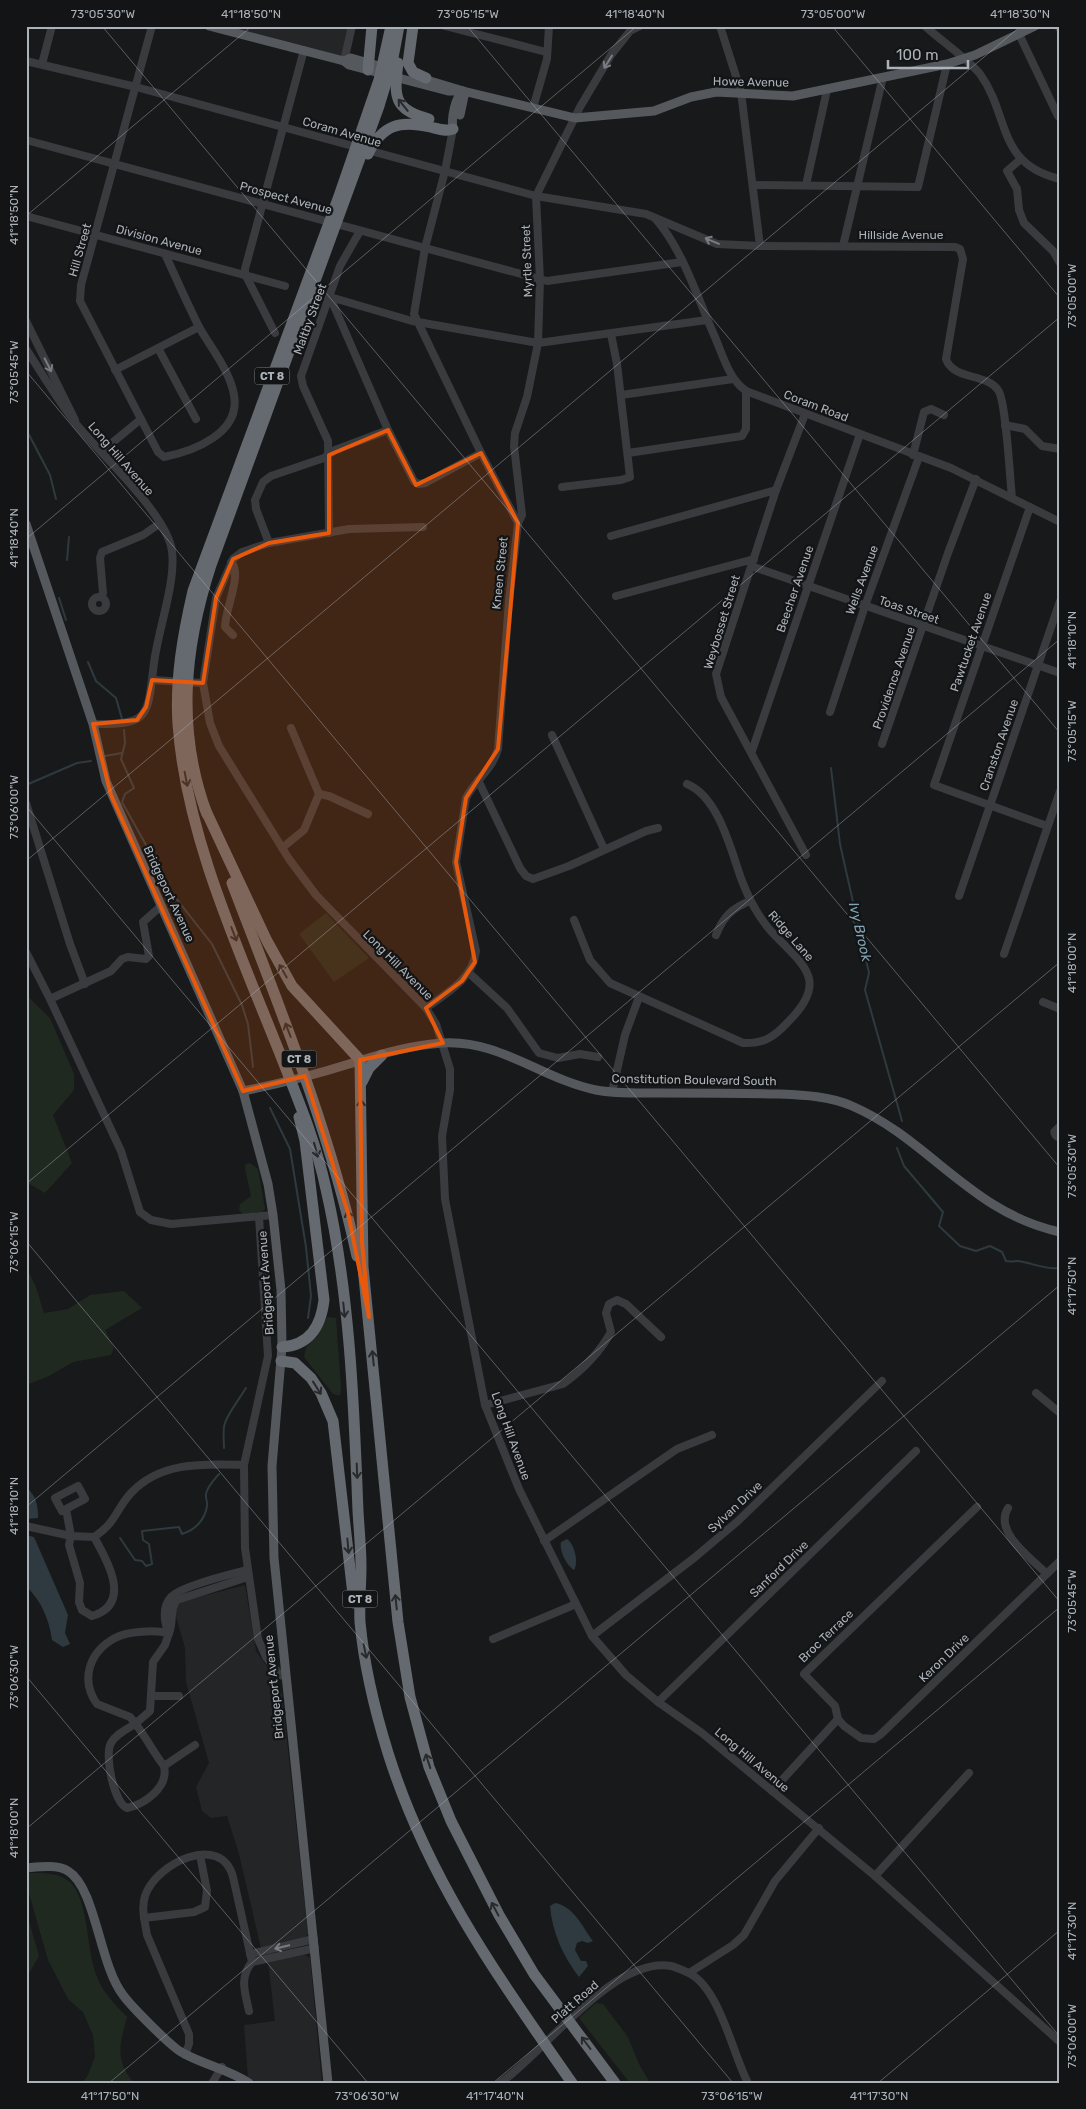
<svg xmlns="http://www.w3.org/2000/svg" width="1086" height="2109" viewBox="0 0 1086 2109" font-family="Rubik,sans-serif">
<rect width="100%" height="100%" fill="#18191a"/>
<g fill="#242527">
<polygon points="209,26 352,26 344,61"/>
<polygon points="245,1585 256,1651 278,1682 282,1695 308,1934 306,1937 261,1948 239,1854 227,1816 211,1818 202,1811 196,1787 209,1763 186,1682 185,1648 175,1613 179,1604 184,1601"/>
<polygon points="304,1954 310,1958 322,2083 255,2083 248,2078 244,2025 275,2021 268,1961"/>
</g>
<g fill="#202920">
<polygon points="326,913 369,958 334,982 299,934"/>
<polygon points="26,995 50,1018 74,1074 74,1090 53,1115 72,1163 45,1193 26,1182"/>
<polygon points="250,1163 258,1169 265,1209 262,1212 243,1214 239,1210 240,1204 251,1196 245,1168 246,1164"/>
<polygon points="26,1267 36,1287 44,1313 68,1309 90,1295 124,1291 142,1308 105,1330 114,1348 111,1355 73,1362 49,1376 26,1385"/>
<polygon points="327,1317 336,1318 341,1388 340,1396 333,1394 304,1357 306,1347 317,1337"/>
<path d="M28 1873C42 1873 60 1872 71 1883 87 1900 87 1941 93 1964 98 1987 111 2001 127 2017 120 2043 114 2060 134 2083H81L87 2077 95 2057 93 2035 83 2012 68 1999 48 1960 26 1883Z"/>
<polygon points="26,1911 39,1956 26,1978"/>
<polygon points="596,2003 603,2004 628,2037 639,2064 650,2083 630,2083 579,2018"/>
</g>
<g fill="#2e3a3f">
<path d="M26 1487C36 1496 38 1504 38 1518L26 1519Z"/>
<path d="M26 1535 34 1537 68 1615 65 1633 70 1644 63 1647 52 1640C49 1619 42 1602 26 1586Z"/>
<path d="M567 1539C574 1543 579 1562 574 1570 566 1565 559 1550 561 1542Z"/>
<path d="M555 1903C574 1906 583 1928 593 1941L588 1943 582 1941 577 1943 575 1950 581 1961H586L588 1966 579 1977C563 1956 552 1932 550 1906Z"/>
</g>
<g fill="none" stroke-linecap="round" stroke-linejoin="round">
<g stroke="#2e3a3f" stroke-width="2">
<polyline points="26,429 50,475 56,499"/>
<polyline points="67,560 69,537"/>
<polyline points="59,598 66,620"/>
<polyline points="88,662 96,681 116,698 122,719"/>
<polyline points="124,730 125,743 121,759 134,788 125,794 122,802 146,845"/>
<polyline points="105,756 122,753"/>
<polyline points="831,768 840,844 869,973 865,990 902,1121"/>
<polyline points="26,785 77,763 91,761"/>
<polyline points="152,863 161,879"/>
<polyline points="168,888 212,944 242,1005 248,1024 253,1067"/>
<polyline points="270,1108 290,1149 306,1247 311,1296 308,1318"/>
<path d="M897 1148 904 1166 943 1212 939 1226 960 1246 976 1251 990 1246 1002 1252 1006 1261C1011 1262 1014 1261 1018 1261 1033 1263 1045 1270 1060 1268"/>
<path d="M224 1448C224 1441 223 1434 224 1427 225 1417 240 1398 246 1388"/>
<path d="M120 1538 135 1560 142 1561 146 1566 152 1564 149 1544 143 1540 142 1531 179 1527 182 1534C195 1530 205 1520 207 1506 208 1502 205 1498 206 1494 207 1487 214 1480 219 1474"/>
</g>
<g stroke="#393b3f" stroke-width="8">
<path d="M152 26 81 285 80 301 158 452 164 457C194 451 241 433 234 395 230 371 211 348 199 327 187 303 176 278 165 254"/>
<polyline points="445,26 546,52"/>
<polyline points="720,26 741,92 760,246"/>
<path d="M925 26C940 40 968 59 980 74 1010 115 996 164 1060 179"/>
<polyline points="1058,26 1060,29"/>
<polyline points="1019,34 1058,116"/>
<path d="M26 61 136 87 536 196 646 214 717 244 760 246 955 247 960 249 963 259 946 359C953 380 986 373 998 390 1006 400 1010 480 1012 498"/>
<polyline points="344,61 352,26"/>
<polyline points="42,64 52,26"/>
<polyline points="533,108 547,59 549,26"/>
<polyline points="26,140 547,281 682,262"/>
<polyline points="1021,159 1007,171 1017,189 1019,210 1024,223 1053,251 1060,263"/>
<polyline points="753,185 918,187 947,64"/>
<polyline points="806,185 827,90"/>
<polyline points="26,216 285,286"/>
<path d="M655 218C683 250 697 297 714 335 723 355 728 378 746 391L951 468 1060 522"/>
<polyline points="843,246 883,77"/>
<polyline points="330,297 412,321 538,343 707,320"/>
<polyline points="330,297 388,430 414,481 418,484 425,483 481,453"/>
<polyline points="26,321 75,420"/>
<polyline points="275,333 245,274 245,269 304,50"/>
<polyline points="158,348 196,419"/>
<path d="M26 349C43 375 58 401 77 425 101 455 167 514 172 551 176 583 158 630 154 663 147 717 151 725 93 724"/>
<polyline points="115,370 199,327"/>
<polyline points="621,395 733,379"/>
<polyline points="805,414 776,490 716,674 721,697 806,855"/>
<polyline points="1005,425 1025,429 1042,446 1060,449"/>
<polyline points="101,452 141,419"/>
<polyline points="628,453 742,436 746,429 746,391"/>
<polyline points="913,455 924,412 931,409 944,415"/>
<polyline points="562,487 621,480 630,477 617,364 611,334"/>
<polyline points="1030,507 934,785 1047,826"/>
<polyline points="518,523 522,515 514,446 515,433 527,397 538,343 540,280 536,196 580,107 611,55 630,31 640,26"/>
<polyline points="423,527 349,529 269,543 242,552 233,559 216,598 203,683 210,723 219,746 289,859 316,895 426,1008 436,1024 450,1069 450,1090 442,1136 445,1199 485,1405 519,1489 592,1636 626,1675 658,1702 702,1733 875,1876 1060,2042"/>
<polyline points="329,533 328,441 303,386 301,376 340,266 360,231"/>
<polyline points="611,536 776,490"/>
<polyline points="269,543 256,509 255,500 263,482 271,476 324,458 335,450 388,430"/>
<path d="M231 562C243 573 225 609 225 627L233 635"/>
<polyline points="751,566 1060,673"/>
<polyline points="616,596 754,559"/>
<circle cx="99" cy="604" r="7"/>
<polyline points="101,597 103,593 100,558 102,552 143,535 159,524"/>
<polyline points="152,680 203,683"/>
<polyline points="830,712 865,606 919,457"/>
<polyline points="552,735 604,849"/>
<polyline points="882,744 948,553 976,479"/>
<polyline points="752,751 860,434"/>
<polyline points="478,780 520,868 526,876 533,879 569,866 646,831 658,828"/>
<polyline points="319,794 329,796 368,814"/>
<polyline points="26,803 70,944 85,984"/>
<polyline points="282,848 304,830 319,794 291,728"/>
<polyline points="959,896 1060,601"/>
<polyline points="161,906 143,922 149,956 146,959 128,957 122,959 111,971 50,999 121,1151 140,1212 151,1220 171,1224 273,1215"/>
<path d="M574 920 590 960 610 983 743 1043C764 1044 774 1037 788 1022 831 979 802 965 770 930 757 915 749 899 742 881 731 851 719 797 687 784"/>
<path d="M716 935C723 917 732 908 750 901"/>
<polyline points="26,952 50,999"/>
<polyline points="1004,954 1060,791"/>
<polyline points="469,973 507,1008 539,1053 558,1058 580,1054 598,1057"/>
<polyline points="1043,1002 1060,1009"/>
<path d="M426 1008C447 993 473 979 476 951L456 862 466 798C475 780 493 769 498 749L509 601 518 523 481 453 414 314 425 248 445 171 453 129"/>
<polyline points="612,1092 625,1035 639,997"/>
<polyline points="1060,1126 1054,1132 1056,1136 1060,1138"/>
<polyline points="259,1217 268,1356 244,1465 245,1548 258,1639 266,1657 280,1675 286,1677"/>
<polyline points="1036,1393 1060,1413"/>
<path d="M485 1405 563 1384C581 1371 600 1352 611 1332L606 1313 609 1304 617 1300 626 1304 661 1337"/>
<polyline points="977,1507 804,1674 835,1706 838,1719 844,1726 861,1738 874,1739 880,1735 1060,1561"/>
<path d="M1008 1508C993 1532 1032 1559 1047 1574"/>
<path d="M66 1509 62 1511 55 1498 78 1486 85 1499 66 1509 71 1536 69 1545 80 1583 79 1602 82 1610 92 1616C133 1604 107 1560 94 1537"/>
<path d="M26 1526 71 1536 94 1537C116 1523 116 1509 131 1493 161 1461 204 1464 244 1465"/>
<polyline points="544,1541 677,1449 712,1435"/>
<path d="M169 1633C164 1623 162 1606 171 1597 181 1586 231 1574 247 1570"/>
<path d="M169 1633C174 1622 169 1609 177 1600L248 1577"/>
<polyline points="592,1636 694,1558 738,1521 882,1381"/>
<polyline points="493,1639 576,1604"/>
<polyline points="151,1696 179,1696"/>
<polyline points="658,1702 916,1451"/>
<path d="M135 1724C127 1729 116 1734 111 1743 104 1755 114 1803 127 1808 145 1804 169 1787 164 1766 152 1751 143 1731 130 1717L97 1704C80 1680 89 1652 115 1638 128 1631 154 1630 169 1633L165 1645 153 1662 150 1711 135 1724"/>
<polyline points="164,1766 195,1745"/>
<polyline points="772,1791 838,1719"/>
<polyline points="875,1876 969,1773"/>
<polyline points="144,1918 194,1912 205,1907 207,1891 200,1855"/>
<polyline points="250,1954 314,1939"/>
<path d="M689 1973C720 1989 732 2052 748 2083"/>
<path d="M249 2011C245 1992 239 1978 252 1962L315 1948"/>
<path d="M185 2055 189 2044V2034L147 1935C145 1922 141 1909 145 1896 156 1863 221 1832 233 1877L252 1962"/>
<polyline points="212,2083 222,2067"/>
<path d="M500 2083C544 2053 613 1956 671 1966 677 1967 683 1971 689 1973L733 1945 744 1935 775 1881 819 1828"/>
</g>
<g stroke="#55595e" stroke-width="9">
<polyline points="209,26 344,61 349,65 448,91 463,91 575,118 654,111 691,97 716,92 793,96 947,64 975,55 1035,26"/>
<polyline points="344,61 351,58 386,68"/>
<polyline points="420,78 460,90"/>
<polyline points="460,115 464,96 463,91"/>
<path d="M453 129C451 119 455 97 463 91"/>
<polyline points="26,524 93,724 106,781 243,1091 268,1184 273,1215 281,1290 282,1347 272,1466 274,1558 328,2083"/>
<path d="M243 1091C278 1084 314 1075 349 1064 379 1055 410 1045 442 1043 499 1039 542 1079 596 1090 617 1094 640 1093 661 1093 701 1093 740 1093 779 1094 803 1095 830 1096 852 1106 929 1139 971 1213 1060 1232"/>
<path d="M26 1868C38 1867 57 1864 68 1871 96 1888 99 1964 123 1995 131 2006 172 2048 183 2053 204 2065 228 2069 249 2083"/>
</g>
<g stroke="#656a70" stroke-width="11">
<path d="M391 26 379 80 339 196 193 591C183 634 175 679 178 724 186 840 244 961 286 1069 302 1109 317 1147 326 1189 350 1293 354 1405 358 1511 359 1529 361 1548 361 1566 361 1585 359 1603 360 1622 364 1665 375 1711 388 1753 428 1880 497 1975 572 2083"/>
<polyline points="413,26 408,63 413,72 426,78"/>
<path d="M398 63C394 96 393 110 429 119"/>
<polyline points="368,70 372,26"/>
<path d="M368 154C382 125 399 120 430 127 438 129 446 132 453 129"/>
<polyline points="205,809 267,941 292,986 360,1060 363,1267 398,1622 410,1697 429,1767 451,1821 499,1915 534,1974 615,2083"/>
<path d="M207 814C176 731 184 648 211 565L379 106 392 63 399 26"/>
<path d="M232 883C279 1006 329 1128 357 1256"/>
<polyline points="362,1082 369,1068 382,1055"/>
<path d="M282 1347C310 1345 321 1326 324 1300L305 1141 299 1117"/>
<polyline points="281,1361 295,1363 311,1378 321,1393 333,1421 354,1603"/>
</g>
</g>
<defs><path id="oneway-shaft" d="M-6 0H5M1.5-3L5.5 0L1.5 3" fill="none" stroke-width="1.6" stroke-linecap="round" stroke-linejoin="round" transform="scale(1.25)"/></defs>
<g stroke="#787c83">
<use href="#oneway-shaft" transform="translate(608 62) rotate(122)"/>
<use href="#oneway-shaft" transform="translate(712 241) rotate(-157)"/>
<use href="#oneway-shaft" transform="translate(48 365) rotate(63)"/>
<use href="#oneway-shaft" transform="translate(282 1947) rotate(167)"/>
</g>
<g stroke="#282a2c">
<use href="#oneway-shaft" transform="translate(403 105) rotate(-129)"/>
<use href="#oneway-shaft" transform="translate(186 779) rotate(79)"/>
<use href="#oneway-shaft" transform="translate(234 934) rotate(69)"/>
<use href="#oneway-shaft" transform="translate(283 971) rotate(-120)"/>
<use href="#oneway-shaft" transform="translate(288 1030) rotate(-111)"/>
<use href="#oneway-shaft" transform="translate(361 1107) rotate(-90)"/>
<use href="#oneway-shaft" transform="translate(316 1150) rotate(75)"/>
<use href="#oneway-shaft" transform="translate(349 1218) rotate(-103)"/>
<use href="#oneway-shaft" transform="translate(344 1310) rotate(84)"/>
<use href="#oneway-shaft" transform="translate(373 1358) rotate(-96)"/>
<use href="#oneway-shaft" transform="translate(317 1388) rotate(58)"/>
<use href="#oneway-shaft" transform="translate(357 1471) rotate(88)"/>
<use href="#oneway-shaft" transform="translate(348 1546) rotate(85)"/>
<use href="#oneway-shaft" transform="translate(396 1602) rotate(-96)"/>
<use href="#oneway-shaft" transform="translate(365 1651) rotate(79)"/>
<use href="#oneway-shaft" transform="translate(428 1761) rotate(-108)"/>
<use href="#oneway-shaft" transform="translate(495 1909) rotate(-118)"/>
<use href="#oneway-shaft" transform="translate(586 2043) rotate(-127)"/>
</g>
<path fill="#e8590c" fill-opacity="0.2" stroke="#e8590c" stroke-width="4" stroke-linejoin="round" d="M388 430 416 485 481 453 518 523 498 749 466 798 456 862 475 962 462 981 426 1008 443 1043 360 1060 362 1242 369 1317 348 1213 305 1076 243 1091 111 795 93 724 137 720 146 707 152 680 203 683 216 598 233 559 269 543 329 533V455Z"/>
<path fill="none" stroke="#abb2ba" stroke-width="1" stroke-opacity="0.45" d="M102 26 1060 1168M467 26 1060 733M832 26 1060 298M26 216 252 26M26 371 1060 1602M26 539 637 26M26 806 1060 2037M26 861 1021 26M26 1184 1060 317M26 1241 733 2083M26 1507 1060 639M26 1676 368 2083M26 1829 1060 962M109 2083 1060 1285M493 2083 1060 1607M878 2083 1060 1930"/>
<g text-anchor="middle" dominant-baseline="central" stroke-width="4.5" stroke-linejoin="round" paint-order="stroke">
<g fill="#131415" stroke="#7d8388" stroke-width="1">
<rect x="254.5" y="367.5" width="35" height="17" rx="4"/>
<rect x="281.5" y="1050.5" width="35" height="17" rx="4"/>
<rect x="342.5" y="1590.5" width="35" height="17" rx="4"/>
</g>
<g font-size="11" font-weight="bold" fill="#abb2ba">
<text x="272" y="376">CT 8</text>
<text x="299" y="1059">CT 8</text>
<text x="360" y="1599">CT 8</text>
</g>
<g font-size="12" fill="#abb2ba" stroke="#131415">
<text transform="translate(751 82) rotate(1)">Howe Avenue</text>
<text transform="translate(342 132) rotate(16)">Coram Avenue</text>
<text transform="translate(286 198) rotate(15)">Prospect Avenue</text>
<text x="901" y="235">Hillside Avenue</text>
<text transform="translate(159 240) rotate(15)">Division Avenue</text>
<text transform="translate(80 250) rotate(-74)">Hill Street</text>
<text transform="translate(527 261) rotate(-92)">Myrtle Street</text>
<text transform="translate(310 319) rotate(-70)">Maltby Street</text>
<text transform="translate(816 406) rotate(21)">Coram Road</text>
<text transform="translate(121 459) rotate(49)">Long Hill Avenue</text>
<text transform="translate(500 573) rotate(-84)">Kneen Street</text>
<text transform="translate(862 580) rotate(-70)">Wells Avenue</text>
<text transform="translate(795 589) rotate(-71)">Beecher Avenue</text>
<text transform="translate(909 610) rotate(19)">Toas Street</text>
<text transform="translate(722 622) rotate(-73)">Weybosset Street</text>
<text transform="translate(971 642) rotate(-71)">Pawtucket Avenue</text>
<text transform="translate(894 678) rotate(-71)">Providence Avenue</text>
<text transform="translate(999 745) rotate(-71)">Cranston Avenue</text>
<text transform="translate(169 894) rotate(65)">Bridgeport Avenue</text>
<text transform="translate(791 936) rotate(49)">Ridge Lane</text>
<text transform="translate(398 965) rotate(45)">Long Hill Avenue</text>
<text transform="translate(694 1080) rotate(1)">Constitution Boulevard South</text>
<text transform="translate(266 1283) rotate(-94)">Bridgeport Avenue</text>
<text transform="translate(511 1436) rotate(70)">Long Hill Avenue</text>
<text transform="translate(735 1507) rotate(-43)">Sylvan Drive</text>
<text transform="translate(779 1569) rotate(-44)">Sanford Drive</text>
<text transform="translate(826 1636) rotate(-44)">Broc Terrace</text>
<text transform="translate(944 1658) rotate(-44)">Keron Drive</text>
<text transform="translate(274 1687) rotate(-96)">Bridgeport Avenue</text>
<text transform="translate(752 1760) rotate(40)">Long Hill Avenue</text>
<text transform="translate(575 2002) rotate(-41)">Platt Road</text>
</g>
<g font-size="14" font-style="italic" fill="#82a4b4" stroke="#131415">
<text transform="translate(860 932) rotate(77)">Ivy Brook</text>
</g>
</g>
<rect width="1086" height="2109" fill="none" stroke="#131415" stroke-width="55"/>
<path d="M888 60v8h80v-8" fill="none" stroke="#abb2ba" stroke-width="2.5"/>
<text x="896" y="60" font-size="15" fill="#abb2ba" stroke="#131415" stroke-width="4" paint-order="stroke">100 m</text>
<rect x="28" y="28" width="1030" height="2054" fill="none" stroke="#abb2ba" stroke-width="2"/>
<g font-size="12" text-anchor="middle" fill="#abb2ba">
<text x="103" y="18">73°05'30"W</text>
<text x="251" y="18">41°18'50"N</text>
<text x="468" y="18">73°05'15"W</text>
<text x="635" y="18">41°18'40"N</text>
<text x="833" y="18">73°05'00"W</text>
<text x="1020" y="18">41°18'30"N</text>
<text transform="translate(14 215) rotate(-90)" y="4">41°18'50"N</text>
<text transform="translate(1072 296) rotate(-90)" y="4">73°05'00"W</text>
<text transform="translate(14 372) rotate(-90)" y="4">73°05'45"W</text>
<text transform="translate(14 538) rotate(-90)" y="4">41°18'40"N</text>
<text transform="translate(1072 640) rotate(-90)" y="4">41°18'10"N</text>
<text transform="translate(1072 731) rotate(-90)" y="4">73°05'15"W</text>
<text transform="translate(14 807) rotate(-90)" y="4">73°06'00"W</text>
<text transform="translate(1072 963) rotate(-90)" y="4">41°18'00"N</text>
<text transform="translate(1072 1166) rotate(-90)" y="4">73°05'30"W</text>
<text transform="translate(14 1242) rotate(-90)" y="4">73°06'15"W</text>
<text transform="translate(1072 1286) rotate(-90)" y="4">41°17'50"N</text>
<text transform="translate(14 1506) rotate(-90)" y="4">41°18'10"N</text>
<text transform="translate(1072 1601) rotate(-90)" y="4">73°05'45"W</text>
<text transform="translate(14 1677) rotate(-90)" y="4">73°06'30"W</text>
<text transform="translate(14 1828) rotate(-90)" y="4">41°18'00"N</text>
<text transform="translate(1072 1931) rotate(-90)" y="4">41°17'30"N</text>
<text transform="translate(1072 2036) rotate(-90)" y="4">73°06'00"W</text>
<text x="110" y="2100">41°17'50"N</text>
<text x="367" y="2100">73°06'30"W</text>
<text x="495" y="2100">41°17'40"N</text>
<text x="732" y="2100">73°06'15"W</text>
<text x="879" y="2100">41°17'30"N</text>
</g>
</svg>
